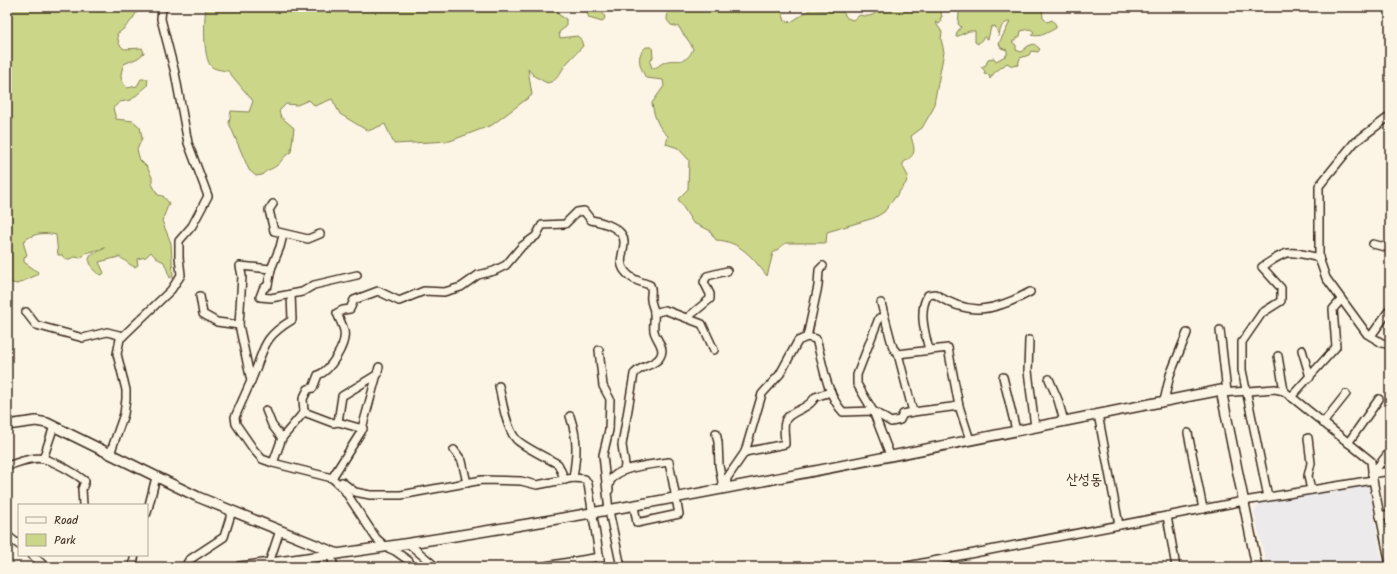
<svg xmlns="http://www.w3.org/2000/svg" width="1397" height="574" viewBox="0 0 1397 574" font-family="Kalam,'Poor Story',sans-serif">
<rect width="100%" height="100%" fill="#fcf5e5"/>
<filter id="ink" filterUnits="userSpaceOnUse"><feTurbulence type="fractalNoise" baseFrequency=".025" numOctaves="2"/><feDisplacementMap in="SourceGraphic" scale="8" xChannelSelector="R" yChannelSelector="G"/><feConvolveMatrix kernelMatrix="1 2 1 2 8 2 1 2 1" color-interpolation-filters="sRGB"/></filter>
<g filter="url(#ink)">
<polygon fill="#eceaeb" points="1369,485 1383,567 1267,567 1254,512 1260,503"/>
<g fill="#cbd689" stroke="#838054">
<path d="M7 7H139C134 19 127 27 117 34L119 44 124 49 142 48 144 53 138 58 124 64C120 75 119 79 127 88L137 86 141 79H148L147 86 131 100 120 102 113 108 116 119 133 121 140 127 142 138 137 150 140 160 147 167 152 177V184L158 195 163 196 169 203 162 221 171 243 173 276 170 278 164 262 156 258 151 252 146 257 137 259 138 265 135 267C127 264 126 260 119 257L99 262 104 273 102 275C93 273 91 266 89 259L91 255 105 248 86 253 81 258 75 257 66 260 62 255H58L56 235C45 232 32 233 23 242L27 255 24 258V262L38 272 37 275 17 284 12 283 7 278Z"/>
<path d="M206 7H556L559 15 566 19V27L559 32 560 38 577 36 581 39 583 46C578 52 572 57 567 63 560 71 559 81 547 83L534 76 528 69 532 95 492 125 450 141 394 144 385 124 368 131 340 114 332 99 315 106 309 100 297 105 286 104 279 111 281 117 294 128 291 152C282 157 282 162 276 166 271 170 267 169 262 175L256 176 249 170 229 123 231 111 249 112 253 101 228 71C222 70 214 70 210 65 203 54 204 20 206 7Z"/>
<polygon points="585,7 601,7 605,18 602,22 589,18"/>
<path d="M668 7H783L781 9 785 21 791 22 811 9 843 12 847 18 853 20 860 15C870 18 875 15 880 7H940L942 17 940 18 941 22 939 24 935 22 942 32 941 39 944 52 933 109 922 128 911 136C915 152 917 153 903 163V167L908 176 906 183 884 212 874 218 827 232 826 243H786L773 253 767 276C753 258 740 241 716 240L709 230 693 223 678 199 688 189 689 160 678 148 666 144 668 136C658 128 654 116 652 103L664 86 663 80 646 78C640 67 635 56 646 47H652L653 57 650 62 652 68C658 68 658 65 663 63 675 56 685 68 693 49 690 40 683 36 679 27L671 25 667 20Z"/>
<path d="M957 7H1042L1043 18 1047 22 1052 20 1056 25V28C1048 32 1041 38 1031 35L1034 32 1030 29 1021 31 1020 36 1012 42 1016 45V50L1021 52 1028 46 1034 44 1040 49 1038 52 1031 51 1029 55 1020 58 1018 65 1012 66 1007 63 994 73 990 79 989 75 984 74 985 71 981 67 986 65 988 59 994 58 996 61 1007 55V50L1001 48 999 43 1010 22C1002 22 1000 29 999 36L995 26 991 27 988 39 984 37 978 44 975 42V31H969L956 37 957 32 961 27 958 24 959 14Z"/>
</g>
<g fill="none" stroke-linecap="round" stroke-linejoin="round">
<defs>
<g id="minor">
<polyline points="1390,116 1354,143 1319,186 1319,258 1326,278 1367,334 1382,343 1390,345"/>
<polyline points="273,204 269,210 274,231 308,239 320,234"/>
<polyline points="283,235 280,247 271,269 240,266 242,276 239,325 251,381 235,417 236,424 254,450 262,459 273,463 332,478 343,488 376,538 386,547 395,551 409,561 411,567"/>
<polyline points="1373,244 1389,248 1390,252"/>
<polyline points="271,269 268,285 263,289 260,297 271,298 302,292 314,285 357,275"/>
<polyline points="200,296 203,314 217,322 239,325"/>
<polyline points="881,303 893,348 898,354 913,412 959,406"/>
<polyline points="26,312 36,325 83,338 107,332 123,336"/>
<polyline points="654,313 665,310 702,324 714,350"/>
<polyline points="687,318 710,299 710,294 704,282 707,276 727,271"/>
<polyline points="879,318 857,375 857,384 873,411 890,455"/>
<polyline points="1220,330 1227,392"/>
<polyline points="1371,336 1390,309"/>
<path d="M807 337 816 339C823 363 826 394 843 412L873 411 891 422 900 420 903 414 913 412"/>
<polyline points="1029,340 1028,371 1035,427"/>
<polyline points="599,350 603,386 610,399 609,430 603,455 609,511 621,567"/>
<path d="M929 350C925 333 918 311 928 295L935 294C969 317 995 311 1030 292"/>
<polyline points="1302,350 1310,377"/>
<polyline points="898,354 948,348 959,406 970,440"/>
<polyline points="1278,356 1284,391"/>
<polyline points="1003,377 1016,430"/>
<polyline points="1049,379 1058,400 1064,421"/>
<path d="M251 381C265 350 260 339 292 320L291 294"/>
<path d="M499 386C502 400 506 428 516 439 522 446 549 459 558 464L565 480"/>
<polyline points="1221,393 1275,389 1284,391 1371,461 1373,480"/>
<polyline points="1291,397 1336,347 1333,309 1341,300"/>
<polyline points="1164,401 1170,375 1187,333"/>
<polyline points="266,410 272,425 282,438"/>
<path d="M304 412 303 399 308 389 313 388 318 375C330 371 347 344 344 331 343 325 339 319 337 313L343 310 350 309 354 300 378 291 399 301 424 291 444 292 461 287 478 275 494 271 506 265 522 246 536 236 542 225 565 224 577 212 584 211 591 220C602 222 625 228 624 243 624 252 618 261 624 270 630 279 640 282 650 285 653 291 650 294 651 300 651 304 654 308 654 312 655 319 653 325 654 331 656 340 666 348 660 357 655 366 641 365 634 374L622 445 625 465 624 470"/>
<polyline points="1098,414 1119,525"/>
<path d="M570 416C578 440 577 453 573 478"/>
<polyline points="338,422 342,396 378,374"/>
<polyline points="1323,423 1346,394"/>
<polyline points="716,433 718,442 719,465 723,488"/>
<polyline points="1188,433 1203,509"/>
<polyline points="1308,438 1311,463 1308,476 1311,490"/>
<polyline points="1348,443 1379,399"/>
<polyline points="454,450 462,461 467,483"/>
<path d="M745 452 785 444C785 437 783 428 785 422 787 411 809 410 815 397L831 392"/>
<polyline points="110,454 124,414 126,399 126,390 117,354 120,339 171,290 181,275 179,257 179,241 192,226 208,196 188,143 175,73 161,19 162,7"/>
<polyline points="43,459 54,426"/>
<polyline points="273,463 282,438 304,412 333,423 338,422 363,429"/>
<path d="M7 466C18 463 32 456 44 459 56 462 75 473 85 481L82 489 83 505"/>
<polyline points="1372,474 1390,451"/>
<polyline points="1372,474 1390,471"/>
<polyline points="332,478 361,432 379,367"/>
<polyline points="342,482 355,492 370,495 401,495 482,480 521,481 537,485 573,478 585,479 588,484 601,567"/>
<polyline points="726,487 727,478 745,452 762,394 780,374 798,341 807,337 818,286 819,270 823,266"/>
<path d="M609 490C605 466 652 465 669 462L679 514 637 523 634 506"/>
<path d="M1268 497 1242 370V342L1262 313 1281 301V288L1262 267C1290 248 1288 251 1319 258"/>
<polyline points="147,513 156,477"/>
<polyline points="1167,516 1176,567"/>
<polyline points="1380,516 1390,514"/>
<polyline points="7,535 19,545"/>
<polyline points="409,544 436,567"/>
<polyline points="32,555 46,567"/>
<polyline points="331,556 334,567"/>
<polyline points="269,563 280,530"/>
<polyline points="132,567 135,555"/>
<polyline points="185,567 189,560 224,537 232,511"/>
<polyline points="539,567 600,557"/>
<polyline points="902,567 1244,501 1373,480 1390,565"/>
</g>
<g id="major">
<polyline points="7,425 36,421 47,423 198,497 338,554"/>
<path d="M239 567C569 526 895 454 1221 390L1257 567"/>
</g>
</defs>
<use href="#minor" stroke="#3b2a1e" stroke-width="10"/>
<use href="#major" stroke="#3b2a1e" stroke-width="12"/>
<use href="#minor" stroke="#fcf5e5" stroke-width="7"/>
<use href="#major" stroke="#fcf5e5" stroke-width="9"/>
</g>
</g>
<g text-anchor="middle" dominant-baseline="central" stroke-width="3" stroke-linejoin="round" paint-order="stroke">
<g font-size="15" fill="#3b2a1e" stroke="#fcf5e5">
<text x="1084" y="480">산성동</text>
</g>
</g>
<rect width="1397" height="574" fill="none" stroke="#fcf5e5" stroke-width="24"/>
<rect x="12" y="12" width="1373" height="550" fill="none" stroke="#3b2a1e" stroke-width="1.5" filter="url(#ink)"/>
<rect x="18" y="504" width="130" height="52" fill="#fcf5e5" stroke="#afa495"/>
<rect x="26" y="517" width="20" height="6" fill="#fcf5e5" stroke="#afa495"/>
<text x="54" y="524" font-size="12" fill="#3b2a1e">Road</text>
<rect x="26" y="534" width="20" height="12" fill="#cbd689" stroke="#afa495"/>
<text x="54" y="544" font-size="12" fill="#3b2a1e">Park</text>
</svg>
